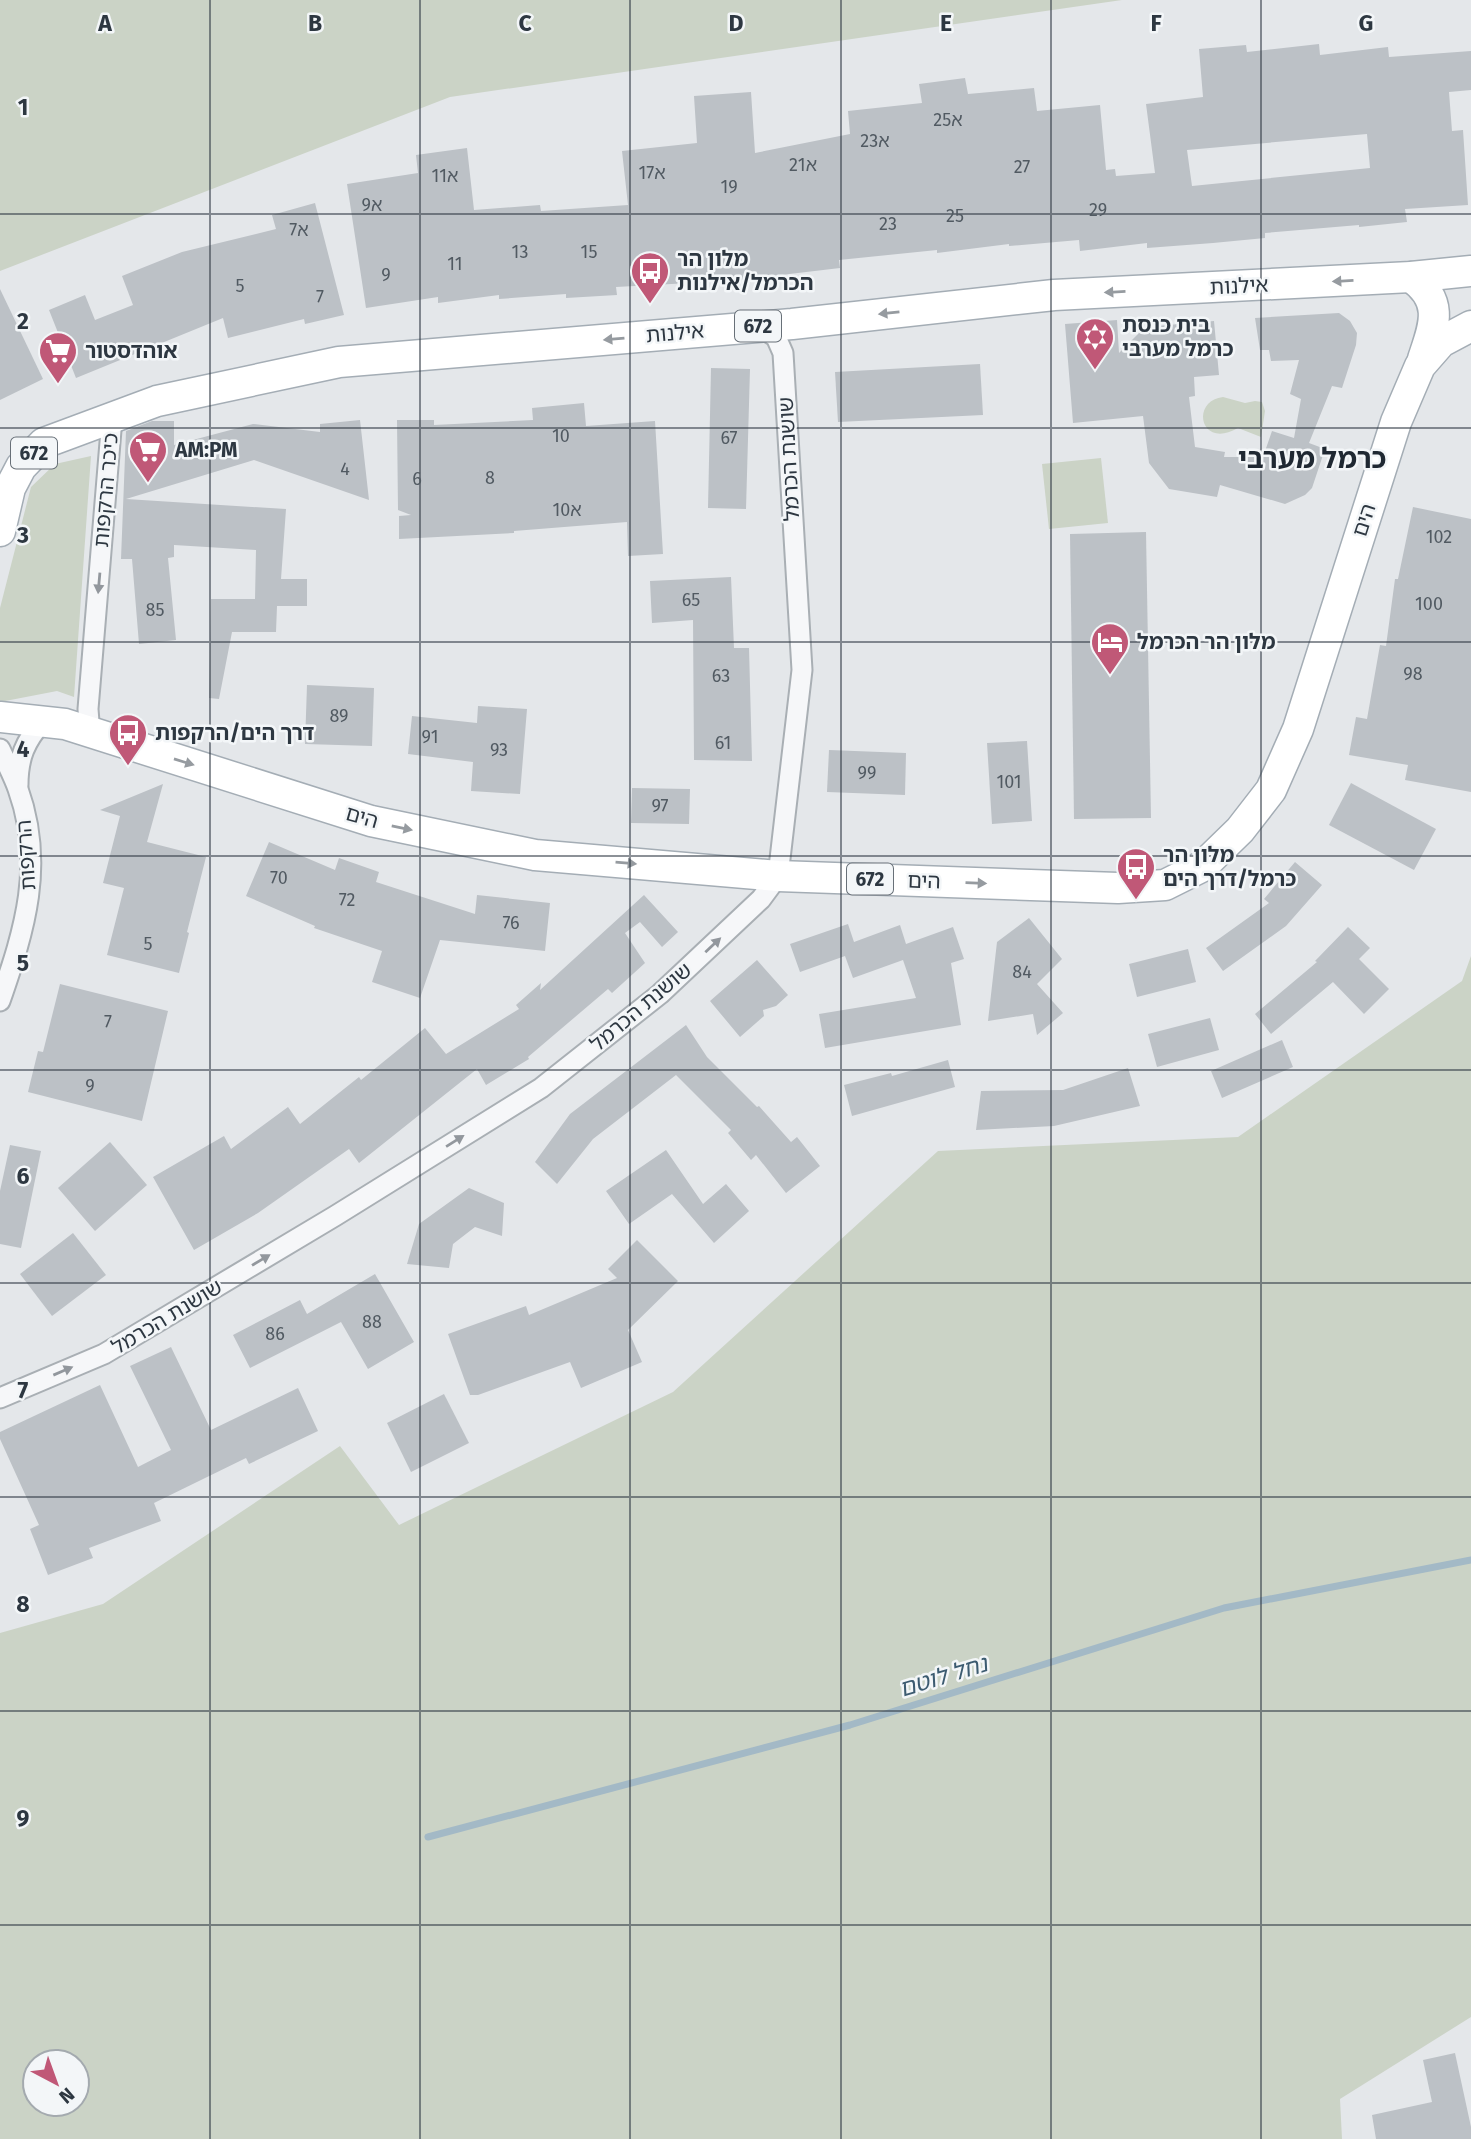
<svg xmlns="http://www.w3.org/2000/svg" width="1471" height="2139" viewBox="0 0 1471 2139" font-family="'Fira Sans','Noto Sans Hebrew',sans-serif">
<rect width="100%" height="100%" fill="#e4e7ea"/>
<g fill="#cbd3c6" fill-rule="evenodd">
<polygon points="0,0 1122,0 450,97 0,271"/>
<path d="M1223 397 1245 403 1255 401 1262 402 1265 411 1261 437 1238 428C1200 450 1190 401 1223 397Z"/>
<polygon points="91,456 74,697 57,691 0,702 0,608 31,487 55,464"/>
<polygon points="1101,458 1108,523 1049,529 1042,464"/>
<path d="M1471 956V2017L1340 2099 1342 2139H0V1633L103 1604 340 1446 399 1525 673 1392 938 1151 1238 1137 1462 981ZM35 2062H77V2104H35Z"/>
</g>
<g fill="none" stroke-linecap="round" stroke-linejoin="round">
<polyline stroke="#a3b9c6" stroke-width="7" points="428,1837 850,1725 1224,1608 1471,1560"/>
</g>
<g fill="#bcc1c6" fill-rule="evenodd">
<path d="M1319 44 1320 55 1388 47 1389 57 1471 51V90L1449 92 1452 131 1463 130 1468 205 1405 209 1407 222 1359 227V225L1265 233V238L1213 243 1147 248V243L1080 251 1079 240 1009 246V244L937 253V250L839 260 840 268 764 277V279L616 287 617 295 566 298V294L499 299V295L438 303V297L366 308 347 184 418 173 416 155 467 148 474 210 540 205 541 211 628 205 622 151 697 143 694 96 751 92 755 153 850 134 848 111 922 103 919 84 965 78 968 94 1034 88 1037 111 1100 105 1106 170 1115 169 1116 176 1155 173 1146 104 1203 97 1199 49 1246 45 1247 52ZM1367 134 1370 168 1192 186 1187 150Z"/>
<polygon points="315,203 344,315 305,324 304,319 228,338 223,318 76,378 49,310 85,295 95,320 133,305 122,276 182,252 276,229 272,215"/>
<polygon points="0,289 43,379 0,400"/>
<polygon points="1339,313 1350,321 1357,333 1356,345 1342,388 1332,386 1309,443 1325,449 1312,488 1305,495 1285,504 1220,485 1217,497 1169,489 1149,463 1143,416 1073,423 1065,324 1117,320 1119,353 1145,327 1214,321 1219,375 1194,377 1195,396 1189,397 1195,447 1225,452 1224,457 1263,457 1272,431 1294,438 1301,399 1290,394 1299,360 1271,361 1269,350 1260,350 1255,318"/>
<polygon points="980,364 983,415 838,422 835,372"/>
<polygon points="711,368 750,369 746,509 708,508"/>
<polygon points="584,403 586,426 655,421 663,554 628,556 627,522 514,531 514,533 399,539 399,516 411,515 398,510 397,420 434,420 434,425 533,420 532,408"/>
<polygon points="360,420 369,500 254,460 126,499 286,509 281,579 307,579 307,606 277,606 276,632 232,632 219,699 209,698 211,599 255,599 256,550 174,545 174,557 168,558 176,640 139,644 132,559 121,559 126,431 152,421 174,421 174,445 253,424 320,432 320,424"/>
<polygon points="1413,507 1471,519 1471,792 1405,780 1408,765 1349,755 1356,717 1367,719 1380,645 1386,646 1395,579 1398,579"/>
<polygon points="1146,532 1151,818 1074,819 1070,534"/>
<polygon points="731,577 734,648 749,648 752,761 694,760 693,620 652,623 650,581"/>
<polygon points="307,685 374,688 372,746 305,744"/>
<polygon points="478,706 527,709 520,794 471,791 473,762 408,754 412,716 477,723"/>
<polygon points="1027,741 1032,821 992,824 987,743"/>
<polygon points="829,750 906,753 905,795 827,792"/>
<polygon points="1351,783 1436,829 1414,870 1329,825"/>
<polygon points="163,784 147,842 206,857 187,932 189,933 179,973 107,955 124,888 103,883 120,816 100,810"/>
<polygon points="632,788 690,789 689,824 631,823"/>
<polygon points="269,842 335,870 339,858 379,872 376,882 475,914 477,895 550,903 545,951 440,940 420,998 372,982 382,951 314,928 315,926 246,896"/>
<polygon points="1295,862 1322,885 1286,926 1223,971 1206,948 1269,903 1264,899"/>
<polygon points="644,895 678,932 662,947 640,922 625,933 645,963 612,993 608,989 528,1057 529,1059 486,1085 477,1069 359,1163 349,1149 258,1213 194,1250 153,1177 224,1136 231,1149 288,1107 300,1124 359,1077 361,1080 425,1028 446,1054 519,1009 516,1005 541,983 540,990"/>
<polygon points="1029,918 1062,959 1037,984 1063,1013 1037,1035 1033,1014 988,1021 997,942"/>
<polygon points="848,924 854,942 900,925 906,944 953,927 964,959 951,963 961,1025 825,1048 819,1014 916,998 903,960 853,978 845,956 800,972 790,944"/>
<polygon points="1348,927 1370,948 1359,959 1389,989 1364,1014 1333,982 1271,1034 1255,1014 1317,962 1315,961"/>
<polygon points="1188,949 1196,982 1137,997 1129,964"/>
<polygon points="757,960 788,995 776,1006 763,1010 764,1016 740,1037 710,1001"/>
<polygon points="60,984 168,1011 142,1121 28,1092 38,1051 43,1052"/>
<polygon points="1210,1018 1219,1050 1157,1067 1148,1034"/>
<polygon points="686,1025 707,1057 757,1107 759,1106 791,1142 797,1137 820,1166 786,1193 756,1155 751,1160 728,1133 731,1130 676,1075 593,1139 557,1184 535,1162 570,1114"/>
<polygon points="1282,1040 1293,1067 1222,1098 1211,1071"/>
<polygon points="948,1060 955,1087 852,1116 844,1085 891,1073 892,1076"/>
<polygon points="1128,1068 1140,1106 1054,1126 976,1130 981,1091 1063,1090"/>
<polygon points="110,1142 147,1185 95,1231 58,1188"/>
<polygon points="10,1145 41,1151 21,1248 0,1244 0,1191"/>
<polygon points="666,1150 703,1204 726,1184 749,1211 714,1243 672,1194 629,1224 606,1191"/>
<polygon points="469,1188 504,1203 502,1236 475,1227 453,1244 449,1268 407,1264 419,1224"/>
<polygon points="73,1233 106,1275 52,1316 20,1274"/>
<polygon points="637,1240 678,1281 628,1330 642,1362 581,1388 570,1362 478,1395 470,1395 448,1334 526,1306 529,1315 617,1278 608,1269"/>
<polygon points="375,1274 414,1342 368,1369 341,1322 250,1368 233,1335 300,1300 307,1314"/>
<polygon points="171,1347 211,1430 298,1388 318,1431 249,1464 246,1458 154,1503 161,1521 89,1548 93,1558 48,1575 30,1529 39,1525 0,1439 0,1432 100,1385 138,1467 171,1450 130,1366"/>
<polygon points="444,1394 469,1443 411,1472 387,1423"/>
<polygon points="1455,2053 1471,2127 1471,2139 1376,2139 1372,2115 1432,2102 1423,2060"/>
</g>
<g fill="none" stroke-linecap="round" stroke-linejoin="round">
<defs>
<g id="street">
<polyline points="94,734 89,722 88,709 112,418"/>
<path d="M0 749C6 762 13 775 18 789 45 864 25 929 0 1001"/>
<path d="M18 785C18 758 25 741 43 721"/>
<polyline points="0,1398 104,1354 335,1216 541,1088 660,994 761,899 778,876 802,670 783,353 776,337 759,326"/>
</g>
<g id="primary">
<path d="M1411 277C1445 301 1434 326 1423 359"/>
<polyline points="0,531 10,488 21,467 44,443 157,401 339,362 792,324 1054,295 1411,277 1471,271"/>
<polyline points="0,717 65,724 371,821 535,855 778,876 1118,888 1165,885 1203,866 1240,830 1271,790 1298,729 1396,422 1420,366 1441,342 1471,326"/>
</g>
</defs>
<use href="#street" stroke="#a9afb4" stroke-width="23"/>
<use href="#primary" stroke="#a4adb5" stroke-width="33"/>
<use href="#street" stroke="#f6f7f9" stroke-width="19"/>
<use href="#primary" stroke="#fff" stroke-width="30"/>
</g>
<defs><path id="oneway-solid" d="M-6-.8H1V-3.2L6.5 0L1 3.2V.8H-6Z" transform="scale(1.75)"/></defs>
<g fill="#969ba0">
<use href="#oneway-solid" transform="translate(1343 281) rotate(177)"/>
<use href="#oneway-solid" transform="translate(1115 292) rotate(177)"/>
<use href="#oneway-solid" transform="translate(889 313) rotate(174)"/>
<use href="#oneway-solid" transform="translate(614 339) rotate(175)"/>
<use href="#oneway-solid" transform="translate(184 762) rotate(17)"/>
<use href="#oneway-solid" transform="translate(402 828) rotate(12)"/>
<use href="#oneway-solid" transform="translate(626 863) rotate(5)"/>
<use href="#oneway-solid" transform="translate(976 883) rotate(2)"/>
</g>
<g fill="#92979d">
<use href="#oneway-solid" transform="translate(99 583) rotate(95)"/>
<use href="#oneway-solid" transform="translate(713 945) rotate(-43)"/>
<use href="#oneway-solid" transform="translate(455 1141) rotate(-32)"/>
<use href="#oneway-solid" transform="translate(261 1260) rotate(-31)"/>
<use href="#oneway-solid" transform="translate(63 1371) rotate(-23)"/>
</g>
<path fill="none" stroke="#2d3741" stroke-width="2" stroke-opacity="0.55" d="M210 0V2139M420 0V2139M630 0V2139M841 0V2139M1051 0V2139M1261 0V2139M0 214H1471M0 428H1471M0 642H1471M0 856H1471M0 1070H1471M0 1283H1471M0 1497H1471M0 1711H1471M0 1925H1471"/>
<defs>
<symbol id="bus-pin" viewBox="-11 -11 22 30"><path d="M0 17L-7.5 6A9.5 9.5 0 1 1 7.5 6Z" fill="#c05877" stroke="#f3f6f8"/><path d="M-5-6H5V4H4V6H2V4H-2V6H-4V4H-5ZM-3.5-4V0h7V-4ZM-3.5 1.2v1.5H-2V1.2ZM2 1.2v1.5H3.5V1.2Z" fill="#fff"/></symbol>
<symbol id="synagogue-pin" viewBox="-11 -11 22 30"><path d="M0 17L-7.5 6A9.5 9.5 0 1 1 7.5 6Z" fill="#c05877" stroke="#f3f6f8"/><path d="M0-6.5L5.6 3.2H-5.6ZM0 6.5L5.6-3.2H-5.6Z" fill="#fff"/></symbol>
<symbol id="supermarket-pin" viewBox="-11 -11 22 30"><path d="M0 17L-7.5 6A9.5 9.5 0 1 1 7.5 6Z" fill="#c05877" stroke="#f3f6f8"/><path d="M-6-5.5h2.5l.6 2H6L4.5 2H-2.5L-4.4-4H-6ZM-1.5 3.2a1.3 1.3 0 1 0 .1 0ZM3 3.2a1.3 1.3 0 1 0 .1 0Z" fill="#fff"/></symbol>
<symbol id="hotel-pin" viewBox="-11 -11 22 30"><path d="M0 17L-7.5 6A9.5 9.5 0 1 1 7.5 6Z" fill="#c05877" stroke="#f3f6f8"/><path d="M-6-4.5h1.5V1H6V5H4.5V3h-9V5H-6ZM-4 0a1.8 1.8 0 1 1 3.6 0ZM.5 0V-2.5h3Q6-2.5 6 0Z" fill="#fff"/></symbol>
</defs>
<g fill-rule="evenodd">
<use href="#bus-pin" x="628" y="249" width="44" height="60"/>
<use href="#synagogue-pin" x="1073" y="315" width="44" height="60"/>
<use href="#supermarket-pin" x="36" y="329" width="44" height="60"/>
<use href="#supermarket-pin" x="126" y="428" width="44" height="60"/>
<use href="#hotel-pin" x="1088" y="620" width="44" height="60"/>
<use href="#bus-pin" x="106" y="711" width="44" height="60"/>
<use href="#bus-pin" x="1114" y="845" width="44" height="60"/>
</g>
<g text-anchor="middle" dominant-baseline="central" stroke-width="5" stroke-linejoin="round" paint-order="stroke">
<g font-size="18" fill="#515a62">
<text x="948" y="120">25א</text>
<text x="875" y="141">23א</text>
<text x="803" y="165">21א</text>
<text x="1022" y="167">27</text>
<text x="652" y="173">17א</text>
<text x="445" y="176">11א</text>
<text x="729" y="187">19</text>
<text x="372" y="205">9א</text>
<text x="1098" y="210">29</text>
<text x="955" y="216">25</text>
<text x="888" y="224">23</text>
<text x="299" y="230">7א</text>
<text x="520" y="252">13</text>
<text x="589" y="252">15</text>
<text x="455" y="264">11</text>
<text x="386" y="275">9</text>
<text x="240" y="286">5</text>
<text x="320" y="297">7</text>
<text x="561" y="436">10</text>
<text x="729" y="438">67</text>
<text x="345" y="469">4</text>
<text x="490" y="478">8</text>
<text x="417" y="479">6</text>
<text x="567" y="510">10א</text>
<text x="1439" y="537">102</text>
<text x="691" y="600">65</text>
<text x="1429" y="604">100</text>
<text x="155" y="610">85</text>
<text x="1413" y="674">98</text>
<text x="721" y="676">63</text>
<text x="339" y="716">89</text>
<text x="430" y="737">91</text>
<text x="723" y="743">61</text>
<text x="499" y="750">93</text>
<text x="867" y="773">99</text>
<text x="1009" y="782">101</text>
<text x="660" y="806">97</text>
<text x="279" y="878">70</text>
<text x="347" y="900">72</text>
<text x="511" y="923">76</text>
<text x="148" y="944">5</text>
<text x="1022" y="972">84</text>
<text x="108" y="1022">7</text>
<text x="90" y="1086">9</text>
<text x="372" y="1322">88</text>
<text x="275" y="1334">86</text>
</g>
<g fill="#f3f6f8" stroke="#687078" stroke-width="2">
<rect x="735" y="310.5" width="46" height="31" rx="5"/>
<rect x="11" y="437.5" width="46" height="31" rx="5"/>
<rect x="847" y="863.5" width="46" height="31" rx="5"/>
</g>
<g font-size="19" font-weight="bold" fill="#2d3741">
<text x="758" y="326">672</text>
<text x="34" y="453">672</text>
<text x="870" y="879">672</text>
</g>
<g font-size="21" font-weight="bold" fill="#2d3741" stroke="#f3f6f8" text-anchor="start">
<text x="677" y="259">מלון הר<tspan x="677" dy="24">הכרמל/אילנות</tspan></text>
<text x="1122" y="325">בית כנסת<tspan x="1122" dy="24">כרמל מערבי</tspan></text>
<text x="85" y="351">אוהדסטור</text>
<text x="175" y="450">AM:PM</text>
<text x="1137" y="642">מלון הר הכרמל</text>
<text x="155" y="733">דרך הים/הרקפות</text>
<text x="1163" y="855">מלון הר<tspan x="1163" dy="24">כרמל/דרך הים</tspan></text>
</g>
<g font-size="21" fill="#2d3741" stroke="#f3f6f8">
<text transform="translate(1239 286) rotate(-3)">אילנות</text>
<text transform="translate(675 333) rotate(-5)">אילנות</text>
<text transform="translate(789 459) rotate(-93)">שושנת הכרמל</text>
<text transform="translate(106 490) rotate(-85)">כיכר הרקפות</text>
<text transform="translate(1364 520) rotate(-72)">הים</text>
<text transform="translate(362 817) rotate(16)">הים</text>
<text transform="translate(26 855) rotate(-94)">הרקפות</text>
<text transform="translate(924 881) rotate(2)">הים</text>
<text transform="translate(641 1007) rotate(-40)">שושנת הכרמל</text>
<text transform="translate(167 1317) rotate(-31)">שושנת הכרמל</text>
</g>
<g font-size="23" font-style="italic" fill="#3c5b70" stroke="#f3f6f8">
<text transform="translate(943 1676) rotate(-17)">נחל לוטם</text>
</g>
<g font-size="28" font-weight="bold" fill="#1f2832" stroke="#f3f6f8">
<text x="1312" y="458">כרמל מערבי</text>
</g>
</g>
<g font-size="23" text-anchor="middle" font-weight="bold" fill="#2d3741" stroke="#f3f6f8" stroke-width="5" stroke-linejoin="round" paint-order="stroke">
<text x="105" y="31">A</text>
<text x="315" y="31">B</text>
<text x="525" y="31">C</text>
<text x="736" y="31">D</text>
<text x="946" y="31">E</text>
<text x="1156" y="31">F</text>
<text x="1366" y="31">G</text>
<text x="23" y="115">1</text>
<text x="23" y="329">2</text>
<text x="23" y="543">3</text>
<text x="23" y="757">4</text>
<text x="23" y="971">5</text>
<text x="23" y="1184">6</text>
<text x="23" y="1398">7</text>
<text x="23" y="1612">8</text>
<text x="23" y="1826">9</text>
</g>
<g transform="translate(56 2083) rotate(139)"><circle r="33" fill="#f3f6f8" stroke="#a4aaaf" stroke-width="2"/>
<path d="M0-5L12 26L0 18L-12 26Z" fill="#c05877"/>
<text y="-10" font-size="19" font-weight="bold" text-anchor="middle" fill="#2d3741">N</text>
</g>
</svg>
